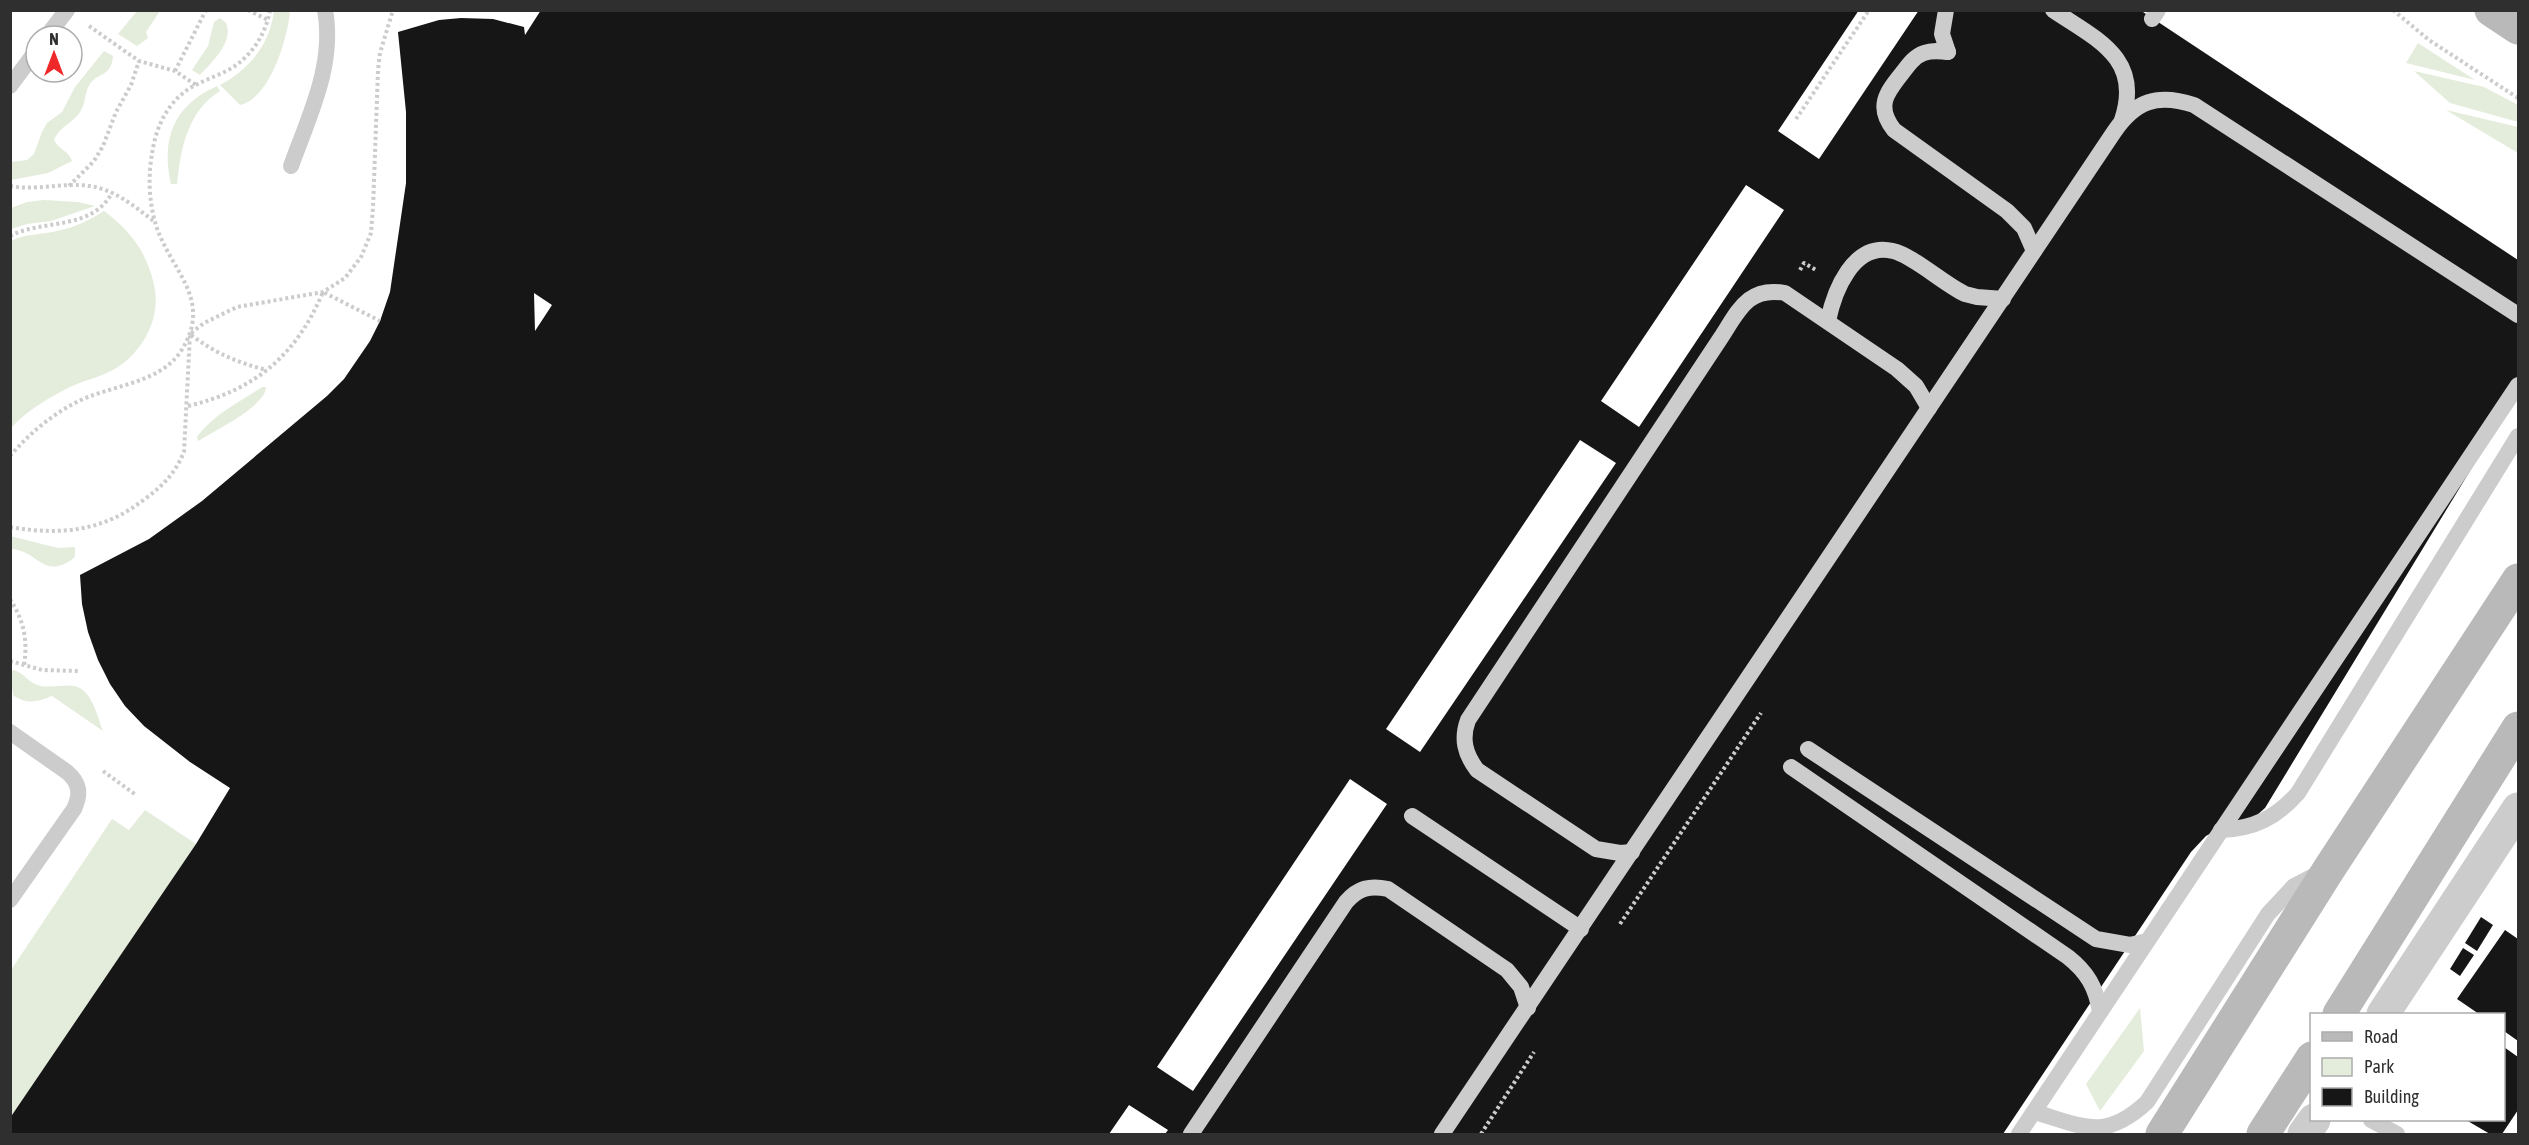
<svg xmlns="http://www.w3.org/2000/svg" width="2529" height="1145" viewBox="0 0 2529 1145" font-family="'Asap Condensed',sans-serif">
<rect width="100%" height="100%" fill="#fff"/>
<g fill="#e4eddc">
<polygon points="137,11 160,11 146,32 148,38 137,46 118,34"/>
<path d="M274 11H290C288 37 270 99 240 105L220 85C249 70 270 44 274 11Z"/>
<path d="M220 18 226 23C234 42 212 62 200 75L192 70 208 46 214 22Z"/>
<polygon points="2418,43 2475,80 2406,63"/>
<path d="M104 51 113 56C111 78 99 71 90 84 84 93 86 103 80 112 72 124 61 125 54 140 58 149 69 151 72 161L48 173 11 180V162L27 160 34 154 42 132 47 123 62 112 75 87Z"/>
<polygon points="2414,71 2484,87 2518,105 2518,122 2450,103"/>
<path d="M217 86 220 91C187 112 181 148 177 184H171C161 139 173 106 217 86Z"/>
<polygon points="2446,110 2518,127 2518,153"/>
<polygon points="44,200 78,202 95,206 51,221 27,224 11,229 11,208 27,202"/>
<path d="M104 211C131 231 147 253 154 285 162 318 142 354 113 370 98 378 81 381 66 389 47 399 25 412 11 428V241C26 233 44 235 61 230 76 227 91 219 104 211Z"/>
<path d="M262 387H266C266 406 214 431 198 441L197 437C215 413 238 403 262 387Z"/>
<path d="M10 536 58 548 75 547V557C44 582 38 550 11 549Z"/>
<path d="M14 670C24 673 29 684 41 686 52 688 63 684 74 686 92 689 97 716 103 731L52 696C37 702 27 705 13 695L10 672Z"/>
<polygon points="145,810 196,844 11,1118 11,970 112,819 129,830"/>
<polygon points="2140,1008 2144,1051 2100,1111 2086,1084"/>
</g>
<g fill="#161616" fill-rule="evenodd">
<path d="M541 10H1859L1778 131 1819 159 1919 10H2140L2518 260V392L2265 808 2256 816 2220 828 2206 836 2191 852 2003 1134H1165L1168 1130 1129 1105 1109 1134H10V1118L196 844 230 788 190 762 144 726 125 706 110 684 98 660 88 632 82 604 80 575 149 539 202 501 327 396 344 379 370 341 380 321 390 292 406 183V112L398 32 439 20 461 18 493 19 524 27 525 35ZM1746 185 1784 210 1639 427 1601 401ZM534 293 552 305 535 331ZM1580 440 1616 463 1420 752 1386 729ZM1350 779 1387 804 1193 1091 1157 1067Z"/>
<polygon points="2481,917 2493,925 2477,951 2465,943"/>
<polygon points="2505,930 2518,939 2518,1041 2504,1031 2504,1014 2479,1014 2457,999"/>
<polygon points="2463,948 2474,955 2460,976 2450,969"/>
<polygon points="2504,1047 2518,1057 2518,1110 2502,1134 2490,1134 2466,1120 2504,1120"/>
</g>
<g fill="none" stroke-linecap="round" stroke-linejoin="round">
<g stroke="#ccc" stroke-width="4" stroke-dasharray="3 3" stroke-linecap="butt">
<polyline points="248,10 268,20"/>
<polyline points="2393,10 2429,40 2518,98"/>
<polyline points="89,26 139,61 175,71 196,85"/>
<polyline points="175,71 206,10"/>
<polyline points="1796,119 1869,10"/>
<path d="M10 186C37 191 64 182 90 186 116 190 135 207 155 222"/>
<polyline points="69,186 94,161 103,146 116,112 131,85 139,61"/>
<path d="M10 236C42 219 91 231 112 193"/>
<polyline points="1800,270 1804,263 1816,270"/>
<path d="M191 335C215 353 238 363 267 370"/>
<path d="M188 406C255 390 296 356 323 292L380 321"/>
<path d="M10 456C28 435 49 417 73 404 107 385 159 385 181 351 215 298 168 269 155 222 149 200 148 176 152 154 155 132 164 109 182 94 196 82 214 78 230 69 251 57 266 34 270 10"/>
<path d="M10 527C62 536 105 531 146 498 164 485 175 473 184 452L190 334 204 323 237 307 323 292 345 278 361 257 371 233 373 208 378 70 380 53 393 10"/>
<path d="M10 599C24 621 28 640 24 666"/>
<polyline points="10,661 42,670 78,671"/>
<polyline points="103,771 136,795"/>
<polyline points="1620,924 1761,713"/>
<polyline points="1481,1134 1534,1052"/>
</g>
<g stroke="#ccc" stroke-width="16">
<polyline points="1946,10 1942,34 1948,52"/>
<path d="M2053 10C2096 39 2143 58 2122 120"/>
<polyline points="2152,19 2158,10"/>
<polyline points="47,36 67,10"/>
<path d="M1948 52C1940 51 1932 50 1924 53 1915 56 1909 64 1903 72 1887 92 1875 106 1894 130L2007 211 2024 228 2034 251"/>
<polyline points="10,86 36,51"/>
<path d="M291 166C309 116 335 65 325 10"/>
<path d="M1828 321C1834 292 1853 241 1893 251 1912 255 1944 284 1965 294L1977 297 2003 299"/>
<path d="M10 732 67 772C80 783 81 794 74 809L10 900"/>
<polyline points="1808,749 2096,939 2130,945 2147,941"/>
<path d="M1791 767 2068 957C2087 972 2096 987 2100 1012"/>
<polyline points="1412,816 1581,929"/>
<path d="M2221 830C2253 829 2276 818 2298 793L2518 436"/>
<path d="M1632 852 1620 853 1596 849 1477 770C1465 754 1461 739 1468 720L1720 339C1738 312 1747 286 1785 293L1897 369 1916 386 1929 408"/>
<path d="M2035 1112C2084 1127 2105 1141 2147 1102L2268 914 2294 886 2319 873"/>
<polyline points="2371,1120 2397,1134"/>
<path d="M1191 1134 1346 902C1358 888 1370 885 1388 889L1507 970 1521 987 1528 1008"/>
<path d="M1442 1134 2114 132C2135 101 2157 93 2194 105L2518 315"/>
<polyline points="2019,1134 2518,385"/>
</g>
<g stroke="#ccc" stroke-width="33">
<polyline points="2383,1014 2518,809"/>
<polyline points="2304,1134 2314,1120"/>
</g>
<g stroke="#b9b9b9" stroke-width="33">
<polyline points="2491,10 2518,28"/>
<polyline points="2339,1014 2518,728"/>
<polyline points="2162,1134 2329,869 2518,580"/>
<polyline points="2263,1134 2312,1058"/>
</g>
</g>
<rect width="2529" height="1145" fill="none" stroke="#2f2f2f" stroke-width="24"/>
<rect x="2310" y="1013" width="195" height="108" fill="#ffffff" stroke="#acacac" stroke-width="1.5"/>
<rect x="2322" y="1032" width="30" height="9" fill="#b9b9b9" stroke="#acacac" stroke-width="1.5"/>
<text x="2364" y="1043" font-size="18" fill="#2f2f2f">Road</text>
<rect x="2322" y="1058" width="30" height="18" fill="#e4eddc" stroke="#acacac" stroke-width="1.5"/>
<text x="2364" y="1073" font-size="18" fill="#2f2f2f">Park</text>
<rect x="2322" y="1088" width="30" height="18" fill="#161616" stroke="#acacac" stroke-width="1.5"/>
<text x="2364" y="1103" font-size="18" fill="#2f2f2f">Building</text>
<g transform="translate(54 54)"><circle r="28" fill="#ffffff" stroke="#acacac" stroke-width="1.5"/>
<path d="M0-4.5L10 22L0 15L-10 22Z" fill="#ef2929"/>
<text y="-9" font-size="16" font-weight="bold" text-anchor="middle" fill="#2f2f2f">N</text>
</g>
</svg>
